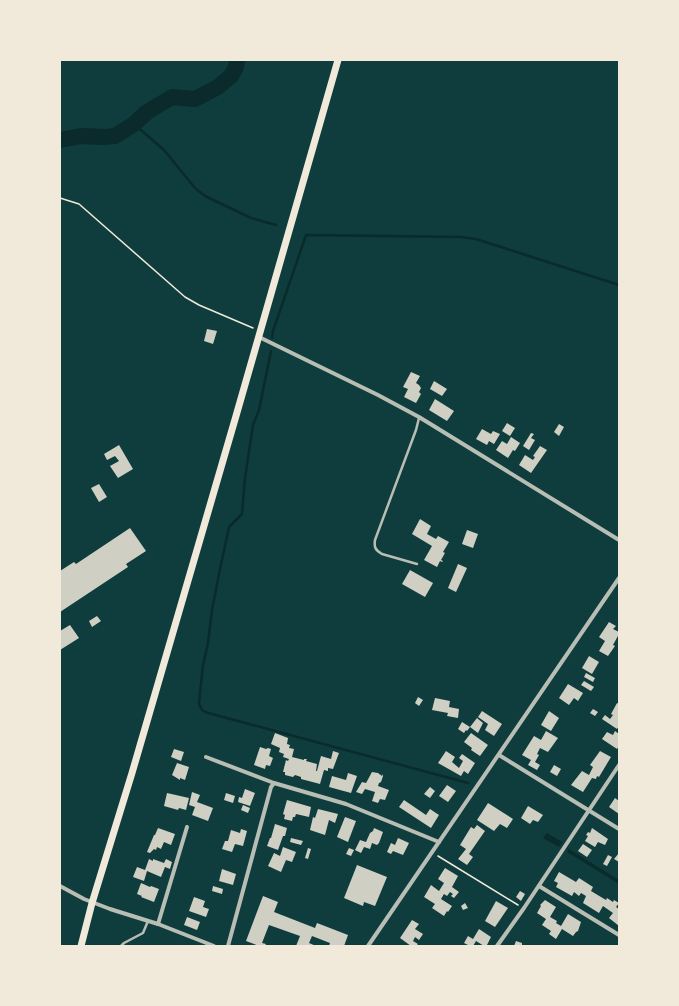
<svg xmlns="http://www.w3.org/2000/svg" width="679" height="1006" viewBox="0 0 679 1006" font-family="'IBM Plex Serif',serif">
<rect width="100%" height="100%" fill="#0f3d3e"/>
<g fill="#0a2a2b">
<polygon points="547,833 562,842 559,847 543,838"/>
<polygon points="569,849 619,880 619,884 567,852"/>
</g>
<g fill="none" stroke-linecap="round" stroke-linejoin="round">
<g stroke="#0a2a2b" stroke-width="2.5">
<polyline points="134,124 164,150 195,188 205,196 251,218 276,225"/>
<polyline points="272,338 273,331 306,235 461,237 476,239 619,285"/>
<path d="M271 351 259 410 253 425 245 478 242 514 229 527 220 569 212 610 208 643 203 665 199 703C201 711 204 712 212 714L468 783"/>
</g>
<polyline stroke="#0a2a2b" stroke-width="16" points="60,140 81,136 105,137 115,136 134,124 147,112 172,97 195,99 218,87 231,76 236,67 237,60"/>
</g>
<g fill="#cfcfc3">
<polygon points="207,329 217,331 213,344 204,341"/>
<polygon points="411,372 420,376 416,383 419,385 421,388 419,392 421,394 416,403 404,397 408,389 403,387"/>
<polygon points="434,381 447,389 442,396 430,389"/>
<polygon points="435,399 454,411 447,421 429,410"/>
<polygon points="507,423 515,428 510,436 502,431"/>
<polygon points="559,424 564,427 559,436 554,432"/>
<polygon points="482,429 491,434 493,431 500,434 494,444 489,441 487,445 476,439"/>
<polygon points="531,433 534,434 531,438 535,440 529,450 523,446"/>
<polygon points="511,437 520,443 515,451 513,450 508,458 496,450 502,441 507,444"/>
<polygon points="119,445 133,469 118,478 110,466 119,461 115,456 107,460 104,454"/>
<polygon points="540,446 547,450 531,473 519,465 525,455 533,460 535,457 533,456"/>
<polygon points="99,484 107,497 99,502 91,488"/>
<polygon points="420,519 431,526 427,534 436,539 438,536 449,542 443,552 445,553 441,560 443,561 442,562 440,561 437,567 424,560 432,546 412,534"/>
<polygon points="130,528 146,551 126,564 128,567 60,612 60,571 74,562 76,564"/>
<polygon points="467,530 478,534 473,548 462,544"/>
<polygon points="458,564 467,568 456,592 448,588"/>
<polygon points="410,570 433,583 425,597 402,584"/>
<polygon points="97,616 101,621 92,627 89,621"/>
<polygon points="609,622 616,626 613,629 619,632 619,634 613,645 615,646 608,656 599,651 605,641 599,637"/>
<polygon points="70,625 79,638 60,650 60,631"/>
<polygon points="589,656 599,662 592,674 582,668"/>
<polygon points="586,673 595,678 593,682 584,677"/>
<polygon points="584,681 594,687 591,691 581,685"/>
<polygon points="568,684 583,693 578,701 574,698 569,705 559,698"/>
<polygon points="418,697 423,700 419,706 415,703"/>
<polygon points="435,698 450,701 449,707 459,709 458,718 447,716 448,713 432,710"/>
<polygon points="617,703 619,704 619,726 617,729 602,719 605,715 610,719 613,715 611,714"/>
<polygon points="593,709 598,712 595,716 590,713"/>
<polygon points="482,711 502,724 494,736 485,730 488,724 478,717"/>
<polygon points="549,711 559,718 551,731 541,725"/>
<polygon points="477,718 483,723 478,733 470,727"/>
<polygon points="462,722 470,727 467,731 466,730 464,733 458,729"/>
<polygon points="546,731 558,738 548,752 540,748 537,754 539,755 535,762 540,765 537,770 528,765 531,760 522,755 534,736 541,740"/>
<polygon points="615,731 619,734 619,746 617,749 602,739 607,732 613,735"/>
<polygon points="275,733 288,738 287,744 290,745 289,748 294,749 292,757 304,760 304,759 307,759 306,761 317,764 316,771 317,771 321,756 331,759 333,751 339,753 333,769 328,768 328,771 324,770 320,784 301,779 301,777 295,775 293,777 285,775 285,772 283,772 286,760 288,761 289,759 283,757 284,754 279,752 280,748 271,744"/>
<polygon points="471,733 488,745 480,756 471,750 472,748 464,742"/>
<polygon points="260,747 266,749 268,748 271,749 269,756 273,758 270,766 266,765 265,769 254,765"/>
<polygon points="174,749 184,752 181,761 171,757"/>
<polygon points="446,751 455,757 452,762 459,768 463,761 459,758 462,754 475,763 468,774 464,771 461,776 438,763"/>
<polygon points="600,751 611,757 599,777 597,776 596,779 592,778 583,792 571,785 582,771 589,775 593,767 590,765"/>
<polygon points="177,763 189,767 185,780 180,778 180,780 172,775"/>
<polygon points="554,765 561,769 557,776 550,772"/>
<polygon points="372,772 378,773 382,776 382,774 383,776 381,782 379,783 378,786 389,790 385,800 380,799 378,803 372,801 375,792 365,789 362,794 356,792 362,782 366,783"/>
<polygon points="348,773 357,776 351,793 329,787 332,776 346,780"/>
<polygon points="447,785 456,791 448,802 439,796"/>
<polygon points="430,787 435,791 430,798 424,794"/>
<polygon points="245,789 255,793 250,806 238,802 239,797 242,798"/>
<polygon points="192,792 200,795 197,802 213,808 208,821 192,815 195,807 189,805"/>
<polygon points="167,793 189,798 186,810 179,808 178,810 164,806"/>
<polygon points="226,793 235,796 233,803 224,800"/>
<polygon points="615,798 619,801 619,814 609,807"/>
<polygon points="287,800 311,807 309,817 296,814 295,817 293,817 292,821 284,819 285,815 283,814"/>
<polygon points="404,800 426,815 430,809 439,815 431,828 399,807"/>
<polygon points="488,803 513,819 507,828 500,824 494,831 477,820"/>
<polygon points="243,805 250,808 248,813 241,810"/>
<polygon points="528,806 543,815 538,822 533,820 530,824 521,818"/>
<polygon points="318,809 338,814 335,823 329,820 325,835 310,830 313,817 315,818"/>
<polygon points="345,817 356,821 348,842 337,837"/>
<polygon points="275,824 287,828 285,836 283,836 278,850 267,846 270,838 271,838"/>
<polygon points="477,825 485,831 469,854 473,857 467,865 458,859 466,849 460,845 471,827 474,829"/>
<polygon points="158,828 175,834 171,845 164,842 161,849 157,847 156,850 154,849 150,853 147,852 154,835 155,835"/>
<polygon points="374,828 383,832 379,843 377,845 372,843 370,849 364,847 361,853 355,850 360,840 366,842 370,833 373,831"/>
<polygon points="592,828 608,839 605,845 598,842 595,847 585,841 588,836 586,835 588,832 590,833"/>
<polygon points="241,829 247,831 243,846 235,844 232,852 222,849 225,841 228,841 231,830 240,833"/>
<polygon points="291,838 303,841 301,845 290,842"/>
<polygon points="398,838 409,843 403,855 393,851 391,854 387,852 391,843 395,845"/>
<polygon points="583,844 592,850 587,857 578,851"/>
<polygon points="283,847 296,852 292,862 286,860 281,872 268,866 274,853 280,856"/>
<polygon points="308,848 311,849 308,859 305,858"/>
<polygon points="349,848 354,850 351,856 346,854"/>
<polygon points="619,853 619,862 614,859"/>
<polygon points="608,855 612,857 607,866 603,864"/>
<polygon points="149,859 153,861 153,859 164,863 166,859 172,862 170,869 165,867 161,877 147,871 144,881 133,877 137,867 145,870"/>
<polygon points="357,865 387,877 375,906 364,902 363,906 344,898"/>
<polygon points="445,868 458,876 452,887 459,892 454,898 451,896 453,894 450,892 447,896 444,894 441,899 452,906 448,912 447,911 444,916 432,908 435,904 424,897 431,885 439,891 444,883 438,879"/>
<polygon points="222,869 236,874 233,885 219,881"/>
<polygon points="559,872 576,882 579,878 593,887 591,891 606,900 607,898 613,902 614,900 619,903 616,907 619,909 619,926 609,918 613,913 603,906 599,913 583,903 586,896 581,893 579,896 574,892 572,896 556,887 558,883 554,881"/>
<polygon points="141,883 150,887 151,886 159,889 154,902 141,897 142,896 137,894"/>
<polygon points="213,886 223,889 222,894 212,891"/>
<polygon points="520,891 525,894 521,901 516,897"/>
<polygon points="263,896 278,902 274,912 315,928 317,923 348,935 344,946 329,946 330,943 312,936 309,943 316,946 296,946 300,936 269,925 262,943 266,944 265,946 259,946 246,941"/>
<polygon points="194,897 205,901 203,907 209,909 206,917 189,911"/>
<polygon points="545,900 556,907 550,917 557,921 556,923 561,926 568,914 581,922 578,931 576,932 573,936 562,929 556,939 549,934 551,931 542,925 546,919 537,913 541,906 540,905"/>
<polygon points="496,901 508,908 495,927 485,921"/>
<polygon points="465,903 468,908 463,910 461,906"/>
<polygon points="187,917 200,922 197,930 184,925"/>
<polygon points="412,920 419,924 415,929 423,934 419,940 415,937 413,941 418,944 416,946 411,946 400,938"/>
<polygon points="479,929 491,937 487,945 484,946 476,941 473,946 470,946 464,943 468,936 473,939"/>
<polygon points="516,941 522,943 522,946 514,946"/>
</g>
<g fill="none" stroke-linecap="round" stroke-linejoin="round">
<g stroke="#f1e9da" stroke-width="1.5">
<polyline points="60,198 79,204 185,297 199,305 253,328"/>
<polyline points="438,856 518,905"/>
</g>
<g stroke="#b8beb3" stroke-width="2.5">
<path d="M417 564 382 554C375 550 374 547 375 540L416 430 419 418"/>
<polyline points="121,946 124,943 143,933 148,921"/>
</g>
<g stroke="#b8beb3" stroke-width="4">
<polyline points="259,337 378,395 419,417 619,540"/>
<polyline points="499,755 619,829"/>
<polyline points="206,757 274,783 346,804 439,842"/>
<polyline points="60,886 84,899 110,909 158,924 214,946"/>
<polyline points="539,886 619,935"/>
<polyline points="158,924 187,827"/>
<polyline points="228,946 271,787 274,783"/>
<polyline points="368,946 619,578"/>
<polyline points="497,946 524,908 619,765"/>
</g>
<polyline stroke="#f1e9da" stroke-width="7" points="81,946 92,903 132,773 236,416 338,60"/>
</g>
<rect width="679" height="1006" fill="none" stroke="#f1e9da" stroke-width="122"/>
</svg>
